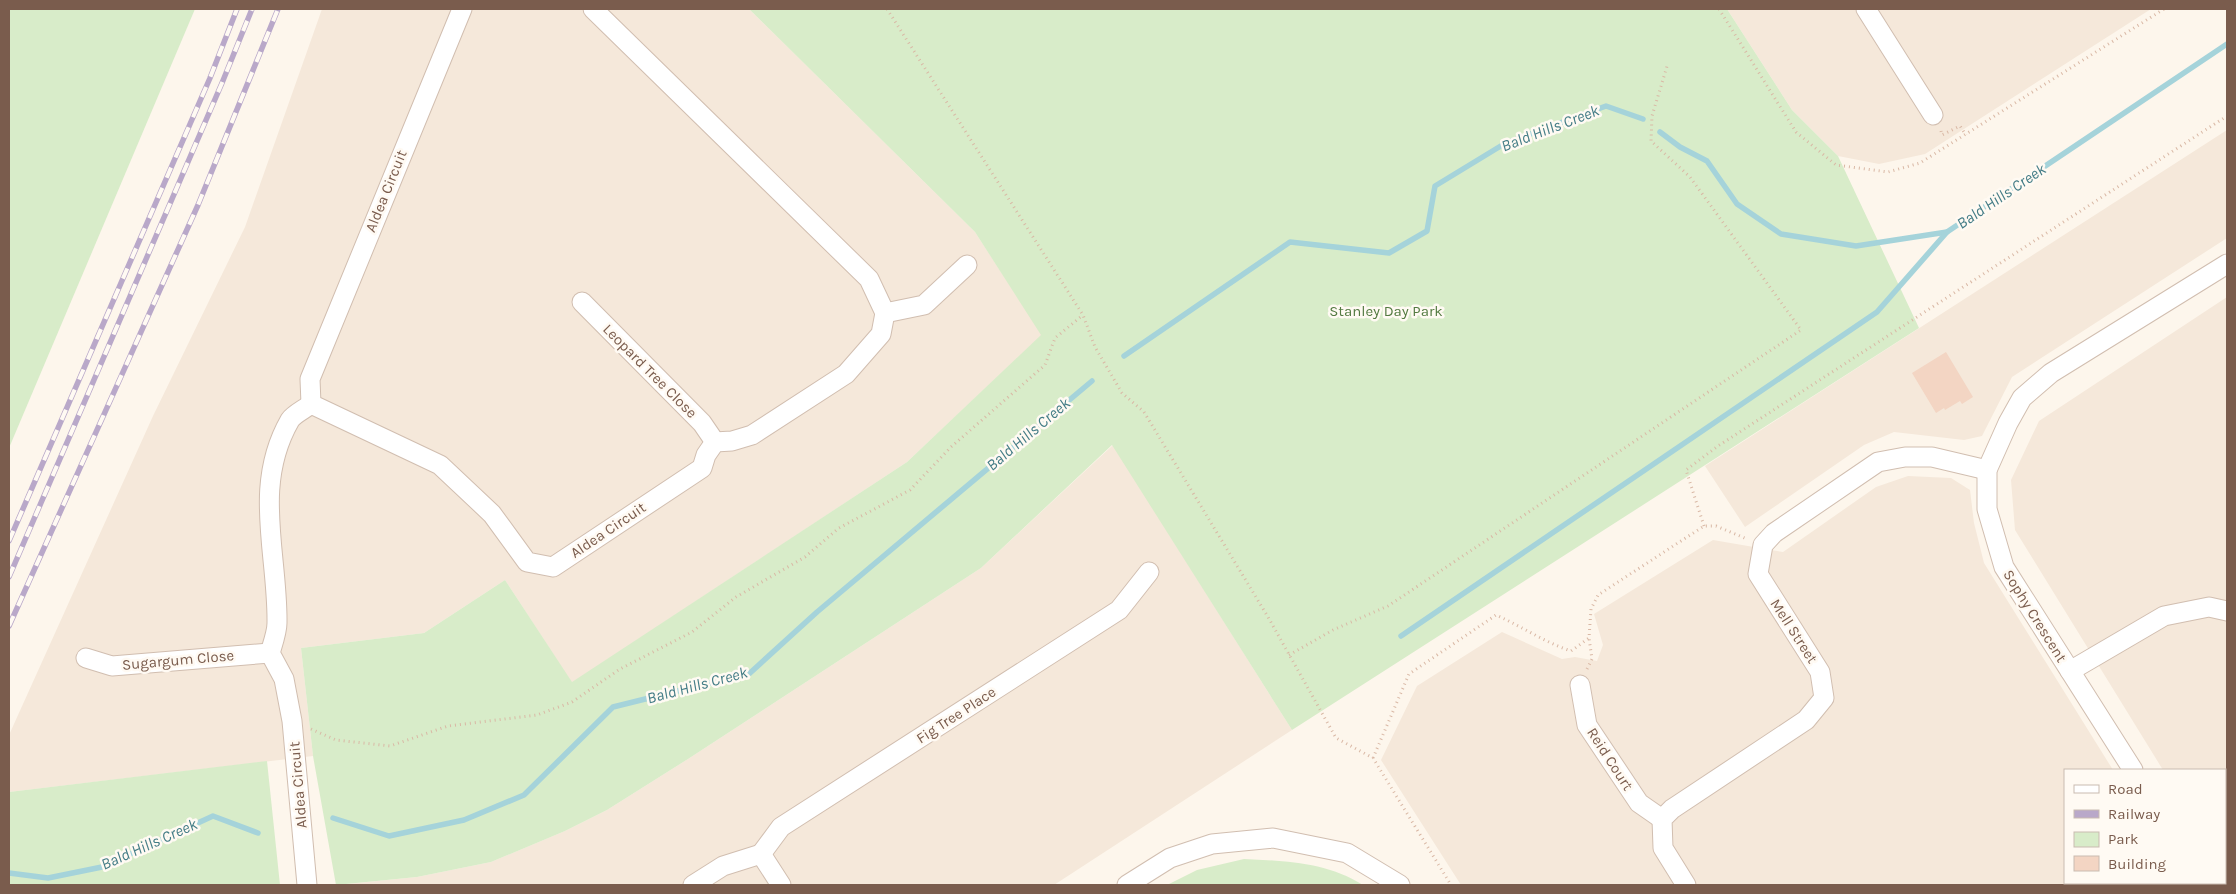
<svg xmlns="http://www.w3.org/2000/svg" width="2236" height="894" viewBox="0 0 2236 894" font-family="Karla,sans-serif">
<rect width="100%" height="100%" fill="#fdf6ec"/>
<g fill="#f5e8da">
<polygon points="322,9 749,9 975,232 1042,335 907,462 572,683 505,580 424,633 301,648 313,756 9,792 9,735 153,416 245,227"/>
<polygon points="1727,9 2151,9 1925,154 1879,164 1838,156 1792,110"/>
<polygon points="2227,130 2227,238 2012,377 1982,436 1964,440 1894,432 1864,445 1745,527 1705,466"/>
<polygon points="2227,297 2227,875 2225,871 2225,770 2163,770 2015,530 2011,480 2039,421"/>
<polygon points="1113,445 1292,730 1054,885 337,885 417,877 491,862 565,831 607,810 688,759 981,568"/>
<polygon points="1908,476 1951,478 1970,490 1974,523 1984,563 2113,770 2065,770 2065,883 2182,883 2184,885 1461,885 1381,760 1417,686 1502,632 1562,659 1575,657 1597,661 1603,645 1594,614 1713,540 1783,552 1876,487"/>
</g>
<g fill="#d8ecc9">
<polygon points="9,9 195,9 9,448"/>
<polygon points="749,9 1727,9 1792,110 1838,156 1919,328 1292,730 1112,445 981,568 688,759 607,810 565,831 491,862 417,877 336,885 313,756 301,648 424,633 505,580 572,682 907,462 1041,335 975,232"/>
<polygon points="267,761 280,885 9,885 9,792"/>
<path d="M1244 859C1286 861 1326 862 1363 885H1167L1197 870Z"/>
</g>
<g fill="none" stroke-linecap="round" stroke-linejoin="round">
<g stroke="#a5d3da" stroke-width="5.5">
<polyline points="1660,132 1680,147 1707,161 1737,204 1781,234 1856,246 1947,232 2227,44"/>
<polyline points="1124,356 1290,242 1389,253 1427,231 1435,186 1504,144 1606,106 1643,119"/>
<polyline points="1401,636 1877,312 1947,232"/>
<polyline points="333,818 389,836 464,820 524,795 613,707 750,673 817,612 1092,381"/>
<polyline points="9,873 48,878 102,867 213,816 258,833"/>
</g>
</g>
<polygon fill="#f3d5c3" points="1946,352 1973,397 1962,404 1960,401 1945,410 1944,408 1936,413 1912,373"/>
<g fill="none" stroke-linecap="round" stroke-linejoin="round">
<defs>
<g id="minor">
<polyline points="462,9 310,379 311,404 440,465 492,514 527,562 553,567 702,468 706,455 715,442 732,441 752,435 846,374 881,334 885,313 869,279 593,9"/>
<polyline points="1866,9 1933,115"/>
<polyline points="582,302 702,423 715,442"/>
<polyline points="885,313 924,305 967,265"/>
<polyline points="86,658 112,666 270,653"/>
<polyline points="2070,671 2164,616 2209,607 2227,611"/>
<polyline points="1580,685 1587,725 1639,803 1662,819"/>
<polyline points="2133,770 2004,567 1987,509 1987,470 2008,423 2022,398 2051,373 2227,264"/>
<polyline points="761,854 781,827 1119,610 1149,572"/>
<polyline points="2203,883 2205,885"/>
<path d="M307 885 292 721 284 679 270 653C273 643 277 632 277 623 278 553 252 486 290 420 294 414 305 409 311 404"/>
<polyline points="693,885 723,866 761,854 781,885"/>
<polyline points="1127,885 1170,858 1212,844 1273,838 1347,853 1400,885"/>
<polyline points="1686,885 1663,848 1662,819 1672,809 1806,720 1824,698 1820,672 1758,574 1763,545 1774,533 1878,462 1905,457 1932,457 1987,470"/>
</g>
</defs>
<use href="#minor" stroke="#d1beb0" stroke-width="21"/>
<g stroke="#d9b8a5" stroke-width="3" stroke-dasharray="1 4" stroke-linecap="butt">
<polyline points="887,9 1083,315 1095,347 1122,393 1144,412 1268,617 1336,738 1373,758 1451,885"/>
<polyline points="1719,9 1796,132 1836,165 1888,172 1920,163 2164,9"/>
<polyline points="1941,131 1942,135 1960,126 1966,135"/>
<polyline points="1704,526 1686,470 1718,446 2227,116"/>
<polyline points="1289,655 1333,630 1388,606 1801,330 1690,177 1651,141 1652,116 1668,63"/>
<polyline points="1587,669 1592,659 1589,638"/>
<polyline points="311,729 336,740 390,746 448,726 537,715 572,702 620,669 692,632 736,597 805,557 839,528 910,490 951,447 1045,365 1055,338 1083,315"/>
<path d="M1373 758 1409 674 1496 615C1521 626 1544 642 1571 651L1589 638 1591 609 1598 595 1704 526H1716L1747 539"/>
</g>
<use href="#minor" stroke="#fff" stroke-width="19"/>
<defs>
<g id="rail">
<polyline points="9,541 210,78 237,9"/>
<polyline points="9,577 222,83 252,9"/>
<polyline points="9,626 198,205 278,9"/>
</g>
</defs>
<use href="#rail" stroke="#b9a8c9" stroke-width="5.5"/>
<use href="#rail" stroke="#fffaf3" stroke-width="4" stroke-dasharray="11" stroke-linecap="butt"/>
</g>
<g text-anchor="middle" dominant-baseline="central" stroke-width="5" stroke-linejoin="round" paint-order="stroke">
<g font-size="15" fill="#7a5c4d" stroke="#fffaf3">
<text transform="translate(386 191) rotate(-68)">Aldea Circuit</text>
<text transform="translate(650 371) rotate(45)">Leopard Tree Close</text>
<text transform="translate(608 530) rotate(-34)">Aldea Circuit</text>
<text transform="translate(2035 616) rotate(58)">Sophy Crescent</text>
<text transform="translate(1794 631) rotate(57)">Mell Street</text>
<text transform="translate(178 660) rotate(-5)">Sugargum Close</text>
<text transform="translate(956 715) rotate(-33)">Fig Tree Place</text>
<text transform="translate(1610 759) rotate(57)">Reid Court</text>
<text transform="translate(298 785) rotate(-95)">Aldea Circuit</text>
</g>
<g font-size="15" fill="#537a41" stroke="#fffaf3">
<text x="1386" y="311">Stanley Day Park</text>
</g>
<g font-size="16" font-style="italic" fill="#437c86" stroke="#fffaf3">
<text transform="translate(1550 128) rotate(-21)">Bald Hills Creek</text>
<text transform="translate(2001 196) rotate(-34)">Bald Hills Creek</text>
<text transform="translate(1028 434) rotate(-40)">Bald Hills Creek</text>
<text transform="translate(697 685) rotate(-15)">Bald Hills Creek</text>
<text transform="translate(149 844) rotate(-24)">Bald Hills Creek</text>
</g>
</g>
<rect width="2236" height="894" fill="none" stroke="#7a5c4d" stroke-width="20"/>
<rect x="2064" y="769" width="162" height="115" fill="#fffaf3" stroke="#cabbb1"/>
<rect x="2074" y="785" width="25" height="8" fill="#ffffff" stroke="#cabbb1"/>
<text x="2108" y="794" font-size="15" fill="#7a5c4d">Road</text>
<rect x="2074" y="810" width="25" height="8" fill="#b9a8c9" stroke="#cabbb1"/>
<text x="2108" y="819" font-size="15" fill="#7a5c4d">Railway</text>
<rect x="2074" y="832" width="25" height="15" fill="#d8ecc9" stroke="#cabbb1"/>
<text x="2108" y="844" font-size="15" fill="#7a5c4d">Park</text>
<rect x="2074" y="856" width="25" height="15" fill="#f3d5c3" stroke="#cabbb1"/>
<text x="2108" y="869" font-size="15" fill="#7a5c4d">Building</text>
</svg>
